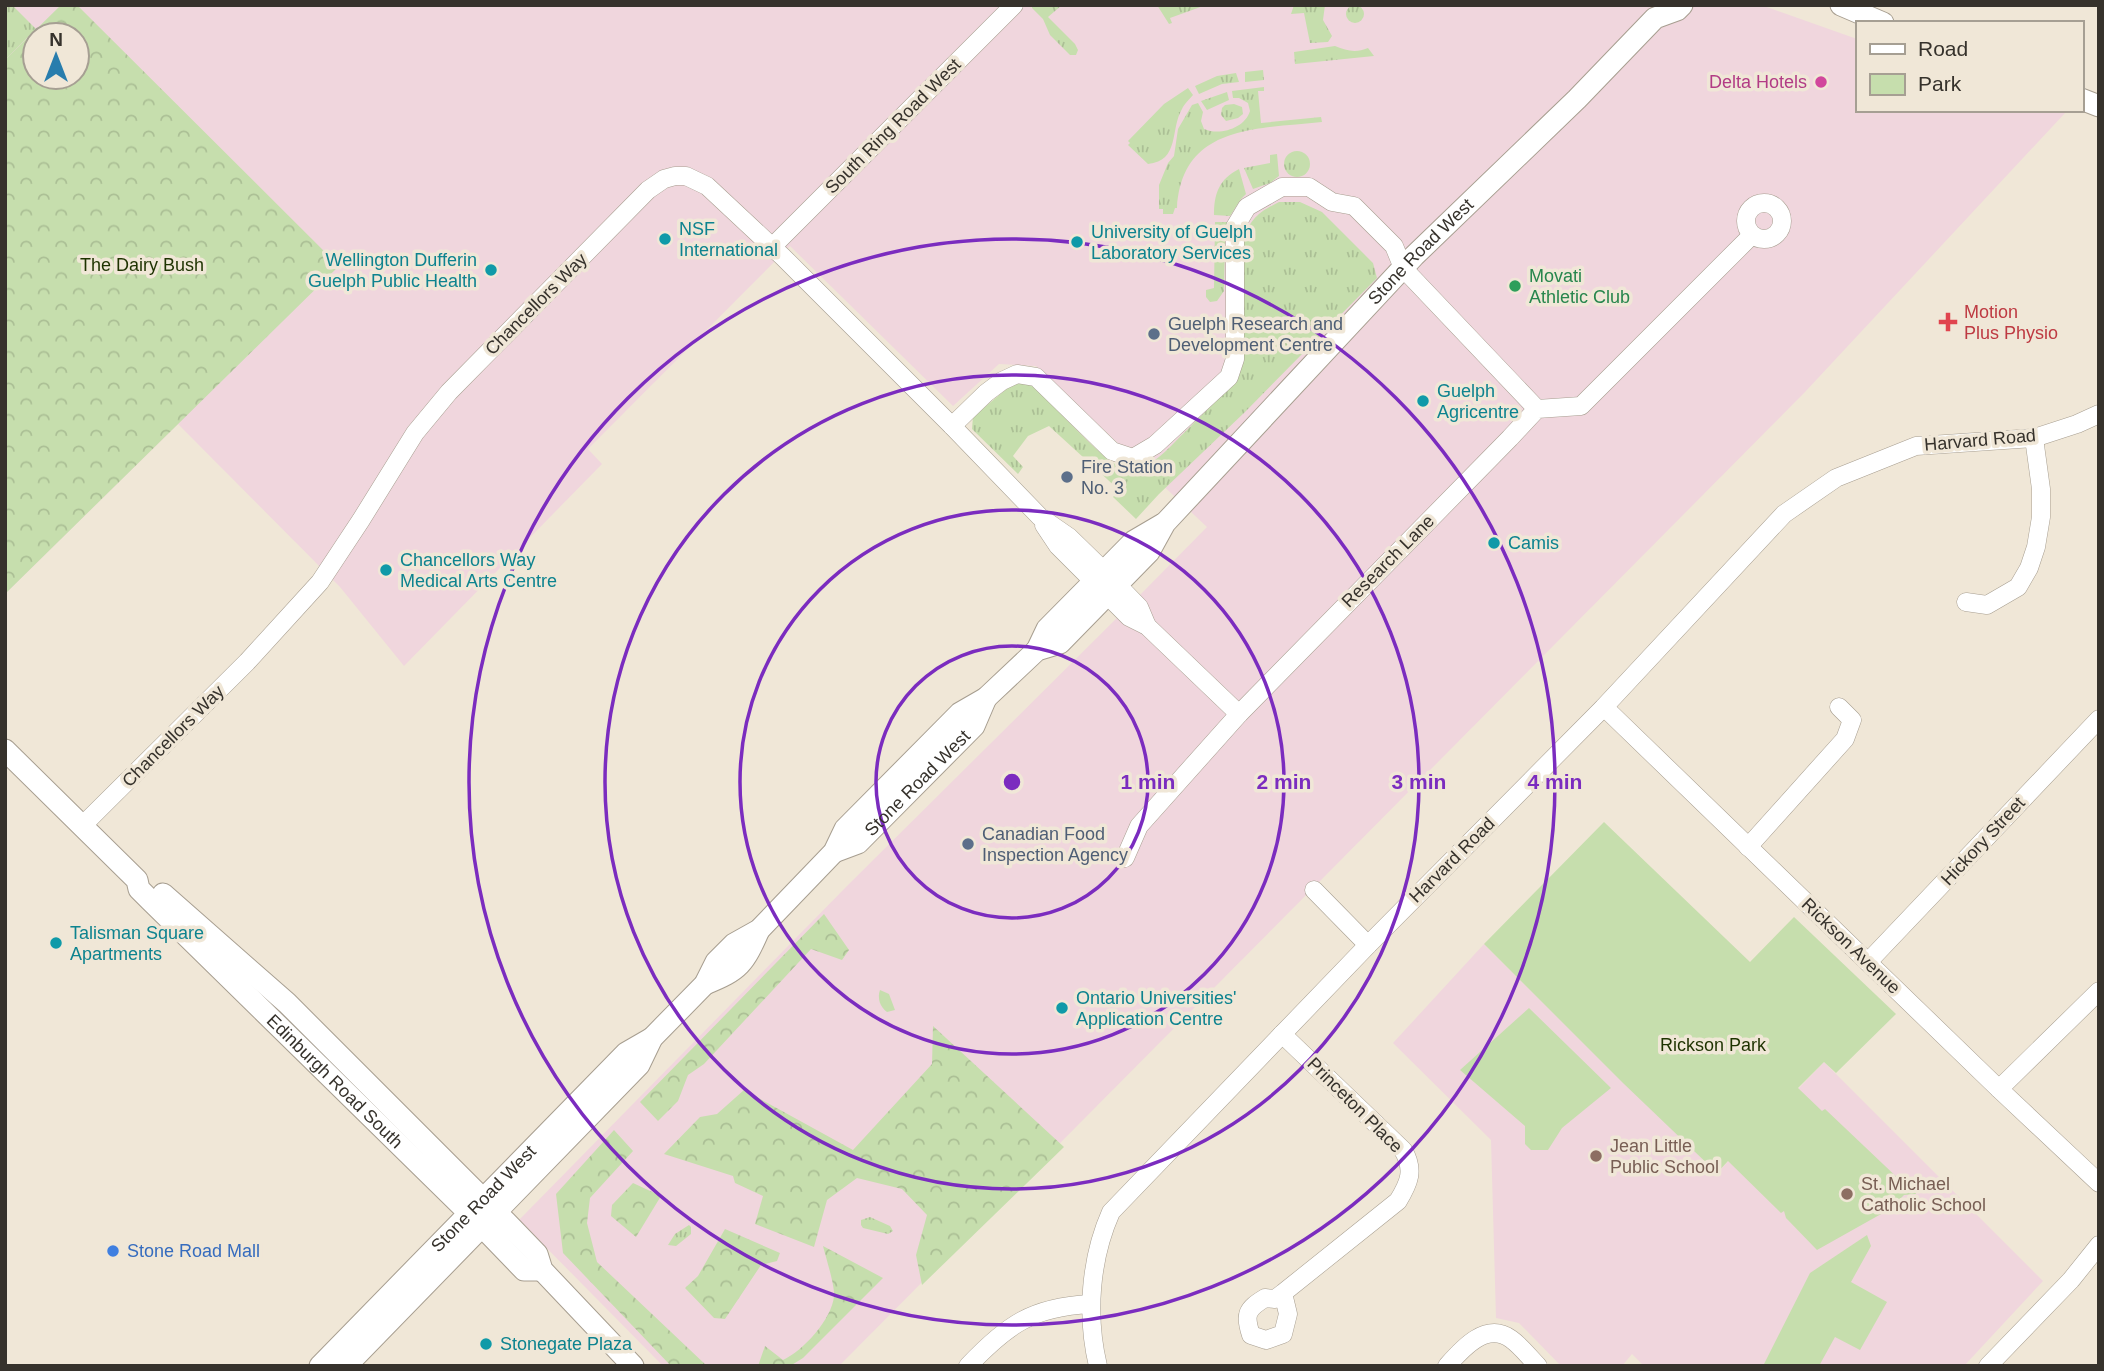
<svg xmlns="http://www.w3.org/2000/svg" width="2104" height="1371" viewBox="0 0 2104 1371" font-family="Helvetica,sans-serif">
<defs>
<pattern id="grass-tufts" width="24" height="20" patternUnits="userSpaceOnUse" patternTransform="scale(1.75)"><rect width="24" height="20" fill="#c6dead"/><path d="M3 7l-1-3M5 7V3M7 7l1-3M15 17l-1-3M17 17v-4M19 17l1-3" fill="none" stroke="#abbf95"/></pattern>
<pattern id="forest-crowns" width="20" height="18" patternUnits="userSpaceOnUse" patternTransform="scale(1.75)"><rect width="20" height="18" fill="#c6dead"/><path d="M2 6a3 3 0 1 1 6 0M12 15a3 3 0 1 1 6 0" fill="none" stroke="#abbf95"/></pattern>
</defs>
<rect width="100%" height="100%" fill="#f0e7d7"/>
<g fill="#f0d6dd" fill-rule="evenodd">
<path d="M5 5H1761L1857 39V110H2060L2066 112 1805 392 839 1366H663L519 1220 848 885 1137 598 1207 527 1036 366 999 364 953 406 790 246 588 449 602 464 404 666 340 587 178 424 5 594ZM35 35H77V77H35Z"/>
<polygon points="1484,944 1617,1076 1717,1173 1824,1062 2043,1281 1964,1366 1644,1366 1632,1354 1622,1366 1561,1366 1519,1323 1496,1318 1491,1140 1393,1043"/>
</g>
<g fill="url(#grass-tufts)">
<circle cx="1355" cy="14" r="9"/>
<polygon points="5,5 12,5 36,29 5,60"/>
<polygon points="1032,5 1062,5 1048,17 1075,44 1078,50 1076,55 1070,55 1050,35 1043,19 1032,8"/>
<polygon points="1157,5 1206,5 1170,18 1172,23 1169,24"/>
<polygon points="1294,5 1325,5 1323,20 1332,36 1328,42 1310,43 1304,13 1291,14"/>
<path d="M1335 46C1347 51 1356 53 1368 48L1374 56 1295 64 1294 52Z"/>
<polygon points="1263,70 1264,80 1245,82 1245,72"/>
<polygon points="1236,73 1239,82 1222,84 1199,94 1195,86 1217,76"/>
<path d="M1264 87V91H1258L1261 123 1321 117 1322 122C1258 129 1182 124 1177 208H1175L1173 214H1163V209H1159V185L1168 163 1174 156 1178 129 1192 105 1198 103 1203 112 1201 121 1204 129C1220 136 1245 128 1250 111L1248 103 1239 98H1233L1232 91Z"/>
<path d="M1188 88 1193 95C1189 100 1184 104 1182 109 1170 129 1180 161 1148 164L1128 145 1130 143 1128 141 1164 104Z"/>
<polygon points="1227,92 1229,100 1207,110 1201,101"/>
<polygon points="1234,104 1242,107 1243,114 1238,118 1226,121 1221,115 1222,108 1225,105"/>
<circle cx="1297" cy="164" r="13"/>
<polygon points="1277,154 1279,176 1270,183 1253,189 1244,168 1270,163 1270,155"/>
<path d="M1239 169 1246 194 1241 199 1230 216 1214 215C1214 194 1219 179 1239 169Z"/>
<path d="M1279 202H1300L1322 212 1373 263 1377 278 1245 412 1159 494 1136 519 1113 497 1119 490 1049 426 1028 436 1013 456 1023 467 1018 474 972 429 973 417 1016 381 1032 383C1048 399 1104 463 1122 467 1128 468 1144 466 1149 464 1162 457 1178 438 1189 428 1207 409 1230 390 1242 367L1243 237C1253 217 1259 212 1279 202Z"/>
<polygon points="1215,222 1228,222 1225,243 1224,291 1217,301 1210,302 1206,297 1206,290 1214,288"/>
<path d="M880 990 889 994 895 1010 887 1012C880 1007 877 998 880 990Z"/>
<polygon points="870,1217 890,1226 893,1231 888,1234 863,1228 861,1225 861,1220"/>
<polygon points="689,1225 691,1227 691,1234 676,1246 668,1245 675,1234"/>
</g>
<g fill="url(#forest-crowns)" fill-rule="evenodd">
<path d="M61 5H77L339 266 5 594V60ZM35 35H77V77H35Z"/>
<polygon points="824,914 849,950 842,960 811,949 704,1064 688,1075 678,1101 658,1121 640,1102"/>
<polygon points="933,1026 1064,1147 922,1285 916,1255 927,1215 902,1189 857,1178 827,1200 814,1247 755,1224 763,1196 735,1183 733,1176 664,1154 700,1117 717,1114 744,1090 853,1150 932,1064"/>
<polygon points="614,1130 633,1151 590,1198 587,1223 597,1262 707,1366 671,1366 563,1253 556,1194"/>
<polygon points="633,1183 661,1196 636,1237 611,1216 612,1205"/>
<polygon points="725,1229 780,1253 777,1261 761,1265 725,1319 714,1318 685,1288 698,1276"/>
<path d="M823 1246 883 1278 803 1358 790 1366H758L765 1346 783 1360C803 1351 832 1319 834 1296 835 1286 826 1258 823 1246Z"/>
</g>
<g fill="#c6dead">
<polygon points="1604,822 1750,962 1794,917 1896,1014 1836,1073 1824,1062 1798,1088 1822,1111 1825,1109 1903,1183 1916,1185 1916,1194 1904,1195 1890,1209 1817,1250 1786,1218 1784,1211 1781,1213 1728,1161 1717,1173 1623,1083 1484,944"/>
<polygon points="1529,1008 1611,1088 1562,1128 1548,1150 1531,1150 1525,1144 1525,1126 1460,1070"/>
<polygon points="1867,1235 1871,1246 1851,1282 1887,1302 1860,1350 1835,1337 1819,1366 1763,1366 1810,1273"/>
</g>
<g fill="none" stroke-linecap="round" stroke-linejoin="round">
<defs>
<g id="minor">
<circle cx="1764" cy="221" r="18"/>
<polyline points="772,247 1014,5"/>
<polyline points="952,426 986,393 1002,381 1017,374 1036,377 1112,451 1133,458 1155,445 1229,377 1235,359 1235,227 1247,207 1282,187 1309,187 1332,202 1354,206 1394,246 1403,268 1537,409"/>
<polyline points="1044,525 1058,546 1129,617 1147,626 1239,714"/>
<polyline points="1966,602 1987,605 2018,587 2029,568 2036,547 2041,517 2041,489 2034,438"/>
<polyline points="1604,707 1999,1089 2099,1183"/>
<polyline points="82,826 247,662 320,582 361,520 415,433 449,392 648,190 664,179 675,176 686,176 707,186 783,257 952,426 1040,517 1069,537 1104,571 1139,607 1147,626"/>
<polyline points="1748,847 1845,739 1852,720 1839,707"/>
<polyline points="1125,858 1139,826 1239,714 1510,438 1537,409 1581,406 1752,235"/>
<polyline points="1314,890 1368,945"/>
<polyline points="1868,962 2099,719"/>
<path d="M1282 1034 1403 1150C1415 1170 1409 1183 1398 1201L1283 1293 1275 1299 1265 1298C1247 1309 1244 1314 1251 1335L1266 1340 1283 1334 1288 1314 1283 1293"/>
<polyline points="1999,1089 2099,991"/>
<path d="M968 1366C1007 1325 1032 1307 1090 1304"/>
<path d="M1098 1366C1086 1316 1090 1259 1111 1212L1368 945 1604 707 1784 514 1836 478 1916 446 2034 438 2077 424 2099 414"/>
<path d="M1447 1366C1462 1349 1486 1321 1511 1339 1521 1346 1529 1357 1538 1366"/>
<polyline points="1988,1366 2071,1280 2099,1245"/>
</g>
<g id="major">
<polyline points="1841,5 1883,23"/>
<polyline points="2081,99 2099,106"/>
<polyline points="1037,650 1047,629 1134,541 1163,524"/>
<path id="s1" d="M5 750 137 880 139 889 150 900 469 1213 524 1270H542"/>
<path id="s2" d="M834 852 858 843 974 726 986 698"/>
<polyline points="163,894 287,1003 506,1222 537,1254 542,1270 633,1366"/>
<path d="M705 984C740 970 744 964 759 930"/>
<path id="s3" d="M320 1366 626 1053 652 1038"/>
<path id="s4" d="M346 1366 639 1065 652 1038 705 984 716 962 734 944 759 930 834 852 845 829 960 713 986 698 1037 650 1060 643 1149 552 1165 523 1414 256 1577 99 1655 18 1677 10 1682 5"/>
</g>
</defs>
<use href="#minor" stroke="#a79e90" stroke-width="19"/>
<use href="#major" stroke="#a79e90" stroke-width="23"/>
<use href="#minor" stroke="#fff" stroke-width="18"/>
<use href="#major" stroke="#fff" stroke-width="21"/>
</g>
<g fill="none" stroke="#7b2cbf" stroke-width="3.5">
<circle cx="1012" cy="782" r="136"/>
<circle cx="1012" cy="782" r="272"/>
<circle cx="1012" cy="782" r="407"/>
<circle cx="1012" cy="782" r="543"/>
</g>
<circle fill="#d1479c" stroke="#f0e7d7" stroke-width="2.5" cx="1821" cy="82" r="7"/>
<g fill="#0f9aa8" stroke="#f0e7d7" stroke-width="2.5">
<circle cx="665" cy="239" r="7"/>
<circle cx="1077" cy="242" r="7"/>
<circle cx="491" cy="270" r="7"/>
<circle cx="1423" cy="401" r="7"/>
<circle cx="1494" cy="543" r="7"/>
<circle cx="386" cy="570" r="7"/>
<circle cx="56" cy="943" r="7"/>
<circle cx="1062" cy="1008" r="7"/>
<circle cx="486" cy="1344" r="7"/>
</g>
<circle fill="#2e9e5b" stroke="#f0e7d7" stroke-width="2.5" cx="1515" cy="286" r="7"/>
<path fill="#e0444e" stroke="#f0e7d7" stroke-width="2.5" d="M1944.5 311.5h7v7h7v7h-7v7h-7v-7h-7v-7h7z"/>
<g fill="#5c6f8a" stroke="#f0e7d7" stroke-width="2.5">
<circle cx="1154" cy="334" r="7"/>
<circle cx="1067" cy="477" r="7"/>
<circle cx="968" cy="844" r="7"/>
</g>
<g fill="#8d6e63" stroke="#f0e7d7" stroke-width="2.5">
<circle cx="1596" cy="1156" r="7"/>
<circle cx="1847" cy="1194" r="7"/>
</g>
<circle fill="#3f7fe0" stroke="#f0e7d7" stroke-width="2.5" cx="113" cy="1251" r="7"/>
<g text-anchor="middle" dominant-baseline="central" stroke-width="7" stroke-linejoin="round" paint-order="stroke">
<g font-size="18" fill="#b23c85" stroke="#f0e7d7" text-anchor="end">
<text x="1807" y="82">Delta Hotels</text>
</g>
<g font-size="18" fill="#36322c" stroke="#f0e7d7">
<text transform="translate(893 126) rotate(-45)">South Ring Road West</text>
<text stroke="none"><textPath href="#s4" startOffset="1559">Stone Road West</textPath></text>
<text transform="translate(536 304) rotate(-45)">Chancellors Way</text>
<text transform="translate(1980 440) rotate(-5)">Harvard Road</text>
<text transform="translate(1388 561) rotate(-45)">Research Lane</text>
<text transform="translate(173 736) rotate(-45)">Chancellors Way</text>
<text stroke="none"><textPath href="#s2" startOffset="110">Stone Road West</textPath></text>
<text transform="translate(1983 841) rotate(-47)">Hickory Street</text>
<text transform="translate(1452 860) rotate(-45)">Harvard Road</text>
<text transform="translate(1851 946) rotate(44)">Rickson Avenue</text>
<text stroke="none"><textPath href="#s1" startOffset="469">Edinburgh Road South</textPath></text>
<text transform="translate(1355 1105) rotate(45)">Princeton Place</text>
<text stroke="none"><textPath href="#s3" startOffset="234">Stone Road West</textPath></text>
</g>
<g font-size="18" fill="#0d838f" stroke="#f0e7d7" text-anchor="start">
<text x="679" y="229">NSF<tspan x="679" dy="21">International</tspan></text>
<text x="1091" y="232">University of Guelph<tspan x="1091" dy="21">Laboratory Services</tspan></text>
<text x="477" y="260" text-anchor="end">Wellington Dufferin<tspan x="477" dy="21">Guelph Public Health</tspan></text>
<text x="1437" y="391">Guelph<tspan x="1437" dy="21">Agricentre</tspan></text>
<text x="1508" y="543">Camis</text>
<text x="400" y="560">Chancellors Way<tspan x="400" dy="21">Medical Arts Centre</tspan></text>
<text x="70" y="933">Talisman Square<tspan x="70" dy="21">Apartments</tspan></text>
<text x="1076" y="998">Ontario Universities'<tspan x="1076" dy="21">Application Centre</tspan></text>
<text x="500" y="1344">Stonegate Plaza</text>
</g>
<g font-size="18" fill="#1e3300" stroke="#f0e7d7">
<text x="142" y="265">The Dairy Bush</text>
<text x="1713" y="1045">Rickson Park</text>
</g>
<g font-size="18" fill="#27864d" stroke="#f0e7d7" text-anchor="start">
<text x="1529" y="276">Movati<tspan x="1529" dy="21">Athletic Club</tspan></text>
</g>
<g font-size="18" fill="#be3a42" stroke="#f0e7d7" text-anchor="start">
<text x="1964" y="312">Motion<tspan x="1964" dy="21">Plus Physio</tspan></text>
</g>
<g font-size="18" fill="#4e5e75" stroke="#f0e7d7" text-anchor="start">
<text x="1168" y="324">Guelph Research and<tspan x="1168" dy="21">Development Centre</tspan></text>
<text x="1081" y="467">Fire Station<tspan x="1081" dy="21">No. 3</tspan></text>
<text x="982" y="834">Canadian Food<tspan x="982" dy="21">Inspection Agency</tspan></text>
</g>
<g font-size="18" fill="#785e54" stroke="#f0e7d7" text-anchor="start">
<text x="1610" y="1146">Jean Little<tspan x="1610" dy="21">Public School</tspan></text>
<text x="1861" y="1184">St. Michael<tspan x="1861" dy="21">Catholic School</tspan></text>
</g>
<g font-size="18" fill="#366cbe" stroke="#f0e7d7" text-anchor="start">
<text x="127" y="1251">Stone Road Mall</text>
</g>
</g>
<circle cx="1012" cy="782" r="10" fill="#7b2cbf" stroke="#f0e7d7" stroke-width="3.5"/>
<g font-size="21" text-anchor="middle" font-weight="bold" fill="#7b2cbf" stroke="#f0e7d7" stroke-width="7" stroke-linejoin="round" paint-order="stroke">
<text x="1148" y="789">1 min</text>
<text x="1284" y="789">2 min</text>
<text x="1419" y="789">3 min</text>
<text x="1555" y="789">4 min</text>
</g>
<rect width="2104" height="1371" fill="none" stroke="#36322c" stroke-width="14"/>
<rect x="1856" y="21" width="228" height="91" fill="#f0e7d7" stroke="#a69f93" stroke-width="2"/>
<rect x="1870" y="44" width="35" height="10" fill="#ffffff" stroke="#a69f93" stroke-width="2"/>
<text x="1918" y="56" font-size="21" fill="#36322c">Road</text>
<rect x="1870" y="74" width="35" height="21" fill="#c6dead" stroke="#a69f93" stroke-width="2"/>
<text x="1918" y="91" font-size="21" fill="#36322c">Park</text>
<g transform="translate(56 56)"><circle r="33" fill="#f0e7d7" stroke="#a69f93" stroke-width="2"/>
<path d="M0-5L12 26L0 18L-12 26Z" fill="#287dad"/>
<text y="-10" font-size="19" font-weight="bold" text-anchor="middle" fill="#36322c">N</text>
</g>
</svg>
